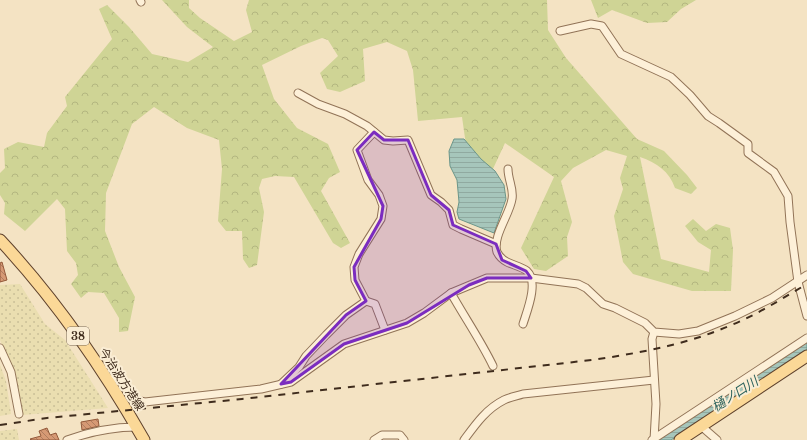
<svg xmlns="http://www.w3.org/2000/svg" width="807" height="440" viewBox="0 0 807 440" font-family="'Libre Baskerville','Noto Sans JP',serif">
<defs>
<pattern id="farmland-dots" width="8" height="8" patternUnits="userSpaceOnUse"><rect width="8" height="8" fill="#eadeb0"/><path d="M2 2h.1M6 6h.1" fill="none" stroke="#cabf97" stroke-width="1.8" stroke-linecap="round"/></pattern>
<pattern id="forest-crowns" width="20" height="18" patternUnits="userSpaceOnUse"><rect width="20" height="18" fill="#cfd495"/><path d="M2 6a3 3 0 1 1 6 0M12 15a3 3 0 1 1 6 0" fill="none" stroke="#b3b680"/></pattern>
<pattern id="water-rules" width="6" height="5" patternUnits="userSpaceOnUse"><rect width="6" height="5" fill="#a6c6bb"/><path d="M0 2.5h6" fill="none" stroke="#90aaa0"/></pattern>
<pattern id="building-back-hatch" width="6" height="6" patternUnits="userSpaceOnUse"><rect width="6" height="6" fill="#d69974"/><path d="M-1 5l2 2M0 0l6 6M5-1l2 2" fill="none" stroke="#af7d5f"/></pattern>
</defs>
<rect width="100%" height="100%" fill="#f4e3c3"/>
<g fill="url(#farmland-dots)">
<polygon points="20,284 45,324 65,340 108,408 22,415 14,372 0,340 0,285"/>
<polygon points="0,365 6,381 11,414 0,416"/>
<polygon points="17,429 19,440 0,440 0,431"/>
</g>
<g fill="url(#forest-crowns)">
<path d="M162 0H189V8L200 18 234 41 252 32 246 10 249 0H547L548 30 566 58 637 139 664 151 687 175 697 188 691 194 675 188C669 171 657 163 640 157L661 259 709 272 711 250 698 242 685 226 693 219 706 231 716 224 730 228 733 250 731 291H692L633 274 623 262 614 216 623 189 620 178 627 156 606 150 573 168 561 181 572 222 567 237 568 256 546 271 534 269 521 248 554 177 505 143 492 171 466 145 462 117 418 121 413 70 407 51 387 42 363 49 365 81 340 92 327 89 320 73 338 56 328 40 322 38 301 46 262 65 274 99 297 128 328 144 340 172 329 178 321 191 350 243 341 248 333 243 294 177 275 176 262 179 259 188 264 212 257 265 249 268 243 259 242 231H226L218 221 222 169 219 140 187 128 154 107 132 124 106 193 105 231 119 267 135 297 128 331 119 332V318L104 293 88 292 81 298 71 284 78 275 76 263 67 251 65 209 57 199 25 231 4 214 5 203 0 195V173L5 168 4 149 18 142 44 147 47 133 67 106 65 97 112 39 99 9 107 5 129 27 152 54 188 62 213 47 187 27Z"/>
<polygon points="591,0 696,0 681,9 667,22 647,23 612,10 598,18"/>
</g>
<g fill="url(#water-rules)" stroke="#6b968a">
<polygon points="454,139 464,139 481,159 495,171 504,185 506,199 494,233 459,219 457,212 459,202 457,180 450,166 449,151"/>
<polygon points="807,341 807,351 671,440 656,440"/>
</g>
<g fill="url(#building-back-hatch)" stroke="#93593a">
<polygon points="2,262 7,280 0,282 0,263"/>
<polygon points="98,419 99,426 82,430 81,422"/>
<polygon points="47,428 50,435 56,433 59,440 31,440 30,439 41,436 39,431"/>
</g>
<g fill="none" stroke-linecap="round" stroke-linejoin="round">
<defs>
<g id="street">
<polyline points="140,0 141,2"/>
<polyline points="560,31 591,24 602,26 621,54 671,77 690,95 708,116 719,123 748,144 748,153 774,172 788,196 790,222 798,282 807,316"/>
<polyline points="298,93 318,104 345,114 367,126 384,140 393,141 408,140 431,195 441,202 449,210 453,225 461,229 496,244"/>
<path d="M508 169C508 180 514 189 512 199 510 214 492 237 497 252 499 256 503 260 507 262 513 265 522 267 527 271 539 282 527 311 523 324"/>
<path d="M451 293C465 318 481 341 493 366"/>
<polyline points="366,301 375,304 385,330"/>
<polyline points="0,348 11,372 19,414"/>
<path d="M108 382 115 378 121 379C130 391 128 399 145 402L261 389 291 382 344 344 407 323 424 313 451 293 487 278H531L578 284 586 288 603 304 615 308 645 323 654 332 679 334 698 331 735 316 772 298 807 275"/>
<polyline points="281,384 299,367 306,356 326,335 346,315 366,301 355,280 354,267 359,254 381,219 383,206 379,195 368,180 357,150 374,132"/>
<polyline points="701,426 717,440"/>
<path d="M67 440C89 432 113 427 137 427"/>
<polyline points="374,440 382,435 400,435 404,440"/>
<path d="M464 440C475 425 486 409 504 400 510 397 517 396 523 394L654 380"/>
<polyline points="652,440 807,338"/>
<polyline points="654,440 656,404 652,339 654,332"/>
</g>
<g id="primary">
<path d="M0 240C56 300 103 368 144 440"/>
<polyline points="680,440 807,356"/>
</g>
</defs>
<use href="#street" stroke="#917357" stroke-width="9"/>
<use href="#primary" stroke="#5e412c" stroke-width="13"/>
<use href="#street" stroke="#fdf0d8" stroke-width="7"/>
<use href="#primary" stroke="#fbd897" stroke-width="11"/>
<path stroke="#3f2c1d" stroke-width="2" stroke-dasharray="7 7" stroke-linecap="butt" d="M0 425 47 418 242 399 592 360C639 353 685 345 729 326 757 315 781 299 807 284"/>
</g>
<path fill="#7b2cbf" fill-opacity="0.2" stroke="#7b2cbf" stroke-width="3" stroke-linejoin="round" d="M374 132 384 140H408L431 195 449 210 453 225 496 244 502 260 526 271 531 278H487L469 285 407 323 344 344 291 382 281 384 346 315 366 301 355 280 354 267 381 219 383 206 357 150Z"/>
<g text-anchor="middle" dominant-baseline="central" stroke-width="4" stroke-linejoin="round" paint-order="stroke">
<rect fill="#faedd4" stroke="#776654" stroke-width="1" x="67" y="327" width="22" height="18" rx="3"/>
<g font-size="11" font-weight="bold" fill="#3f2c1d">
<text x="78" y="336">38</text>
</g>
<g font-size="12" fill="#3f2c1d" stroke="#faedd4">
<text transform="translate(122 379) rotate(57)">今治波方港線</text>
</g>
<g font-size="13" font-style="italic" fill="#2a615b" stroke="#faedd4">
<text transform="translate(735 394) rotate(-33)">樋ノ口川</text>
</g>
</g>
</svg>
